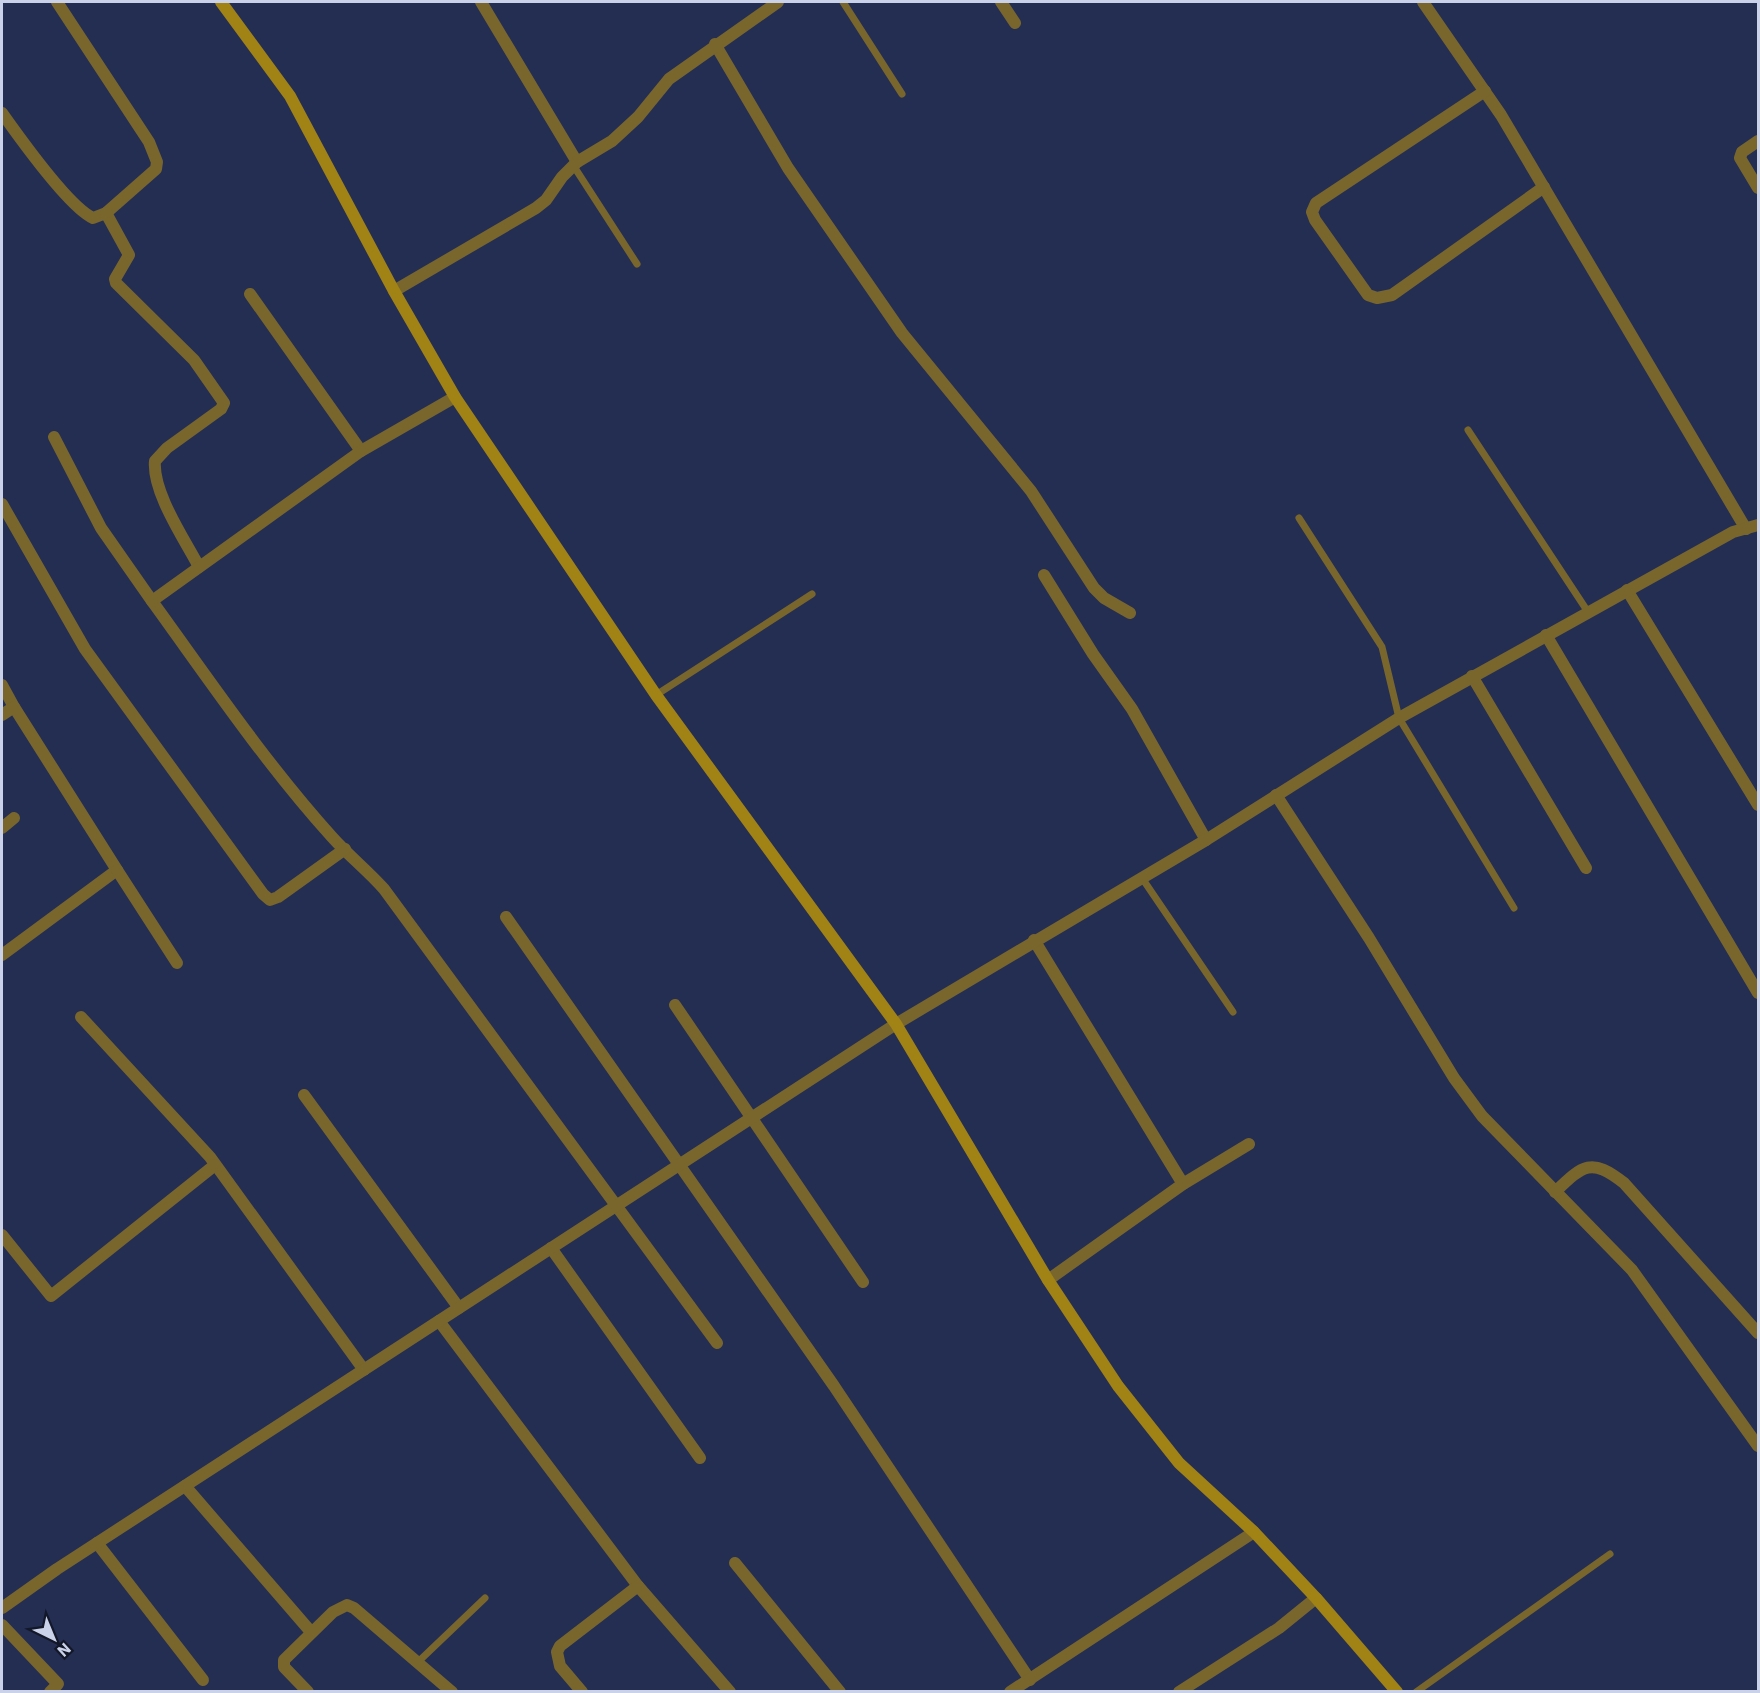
<svg xmlns="http://www.w3.org/2000/svg" width="1760" height="1693" viewBox="0 0 1760 1693" font-family="'IBM Plex Sans',sans-serif">
<rect width="100%" height="100%" fill="#242e53"/>
<g fill="none" stroke-linecap="round" stroke-linejoin="round">
<g stroke="#79662c" stroke-width="7">
<polyline points="843,2 902,94"/>
<polyline points="573,165 637,264"/>
<polyline points="1468,430 1588,612"/>
<polyline points="1299,518 1382,647 1399,718 1514,908"/>
<polyline points="656,695 812,594"/>
<polyline points="1142,878 1233,1012"/>
<polyline points="418,1662 485,1598"/>
<polyline points="1416,1692 1610,1554"/>
</g>
<g stroke="#79662c" stroke-width="12">
<polyline points="481,2 577,162"/>
<polyline points="1001,2 1015,23"/>
<polyline points="1423,2 1501,115 1746,529"/>
<polyline points="715,44 788,168 902,333 1031,491 1094,588 1104,598 1130,613"/>
<polyline points="1485,91 1316,203 1312,212 1315,220 1368,295 1377,298 1392,295 1544,187"/>
<path d="M2 113C19 137 69 207 93 218L106 213 156 169 157 162 149 142 57 2"/>
<polyline points="1758,141 1742,152 1740,158 1758,188"/>
<path d="M106 213 129 255 115 279 116 283 194 360 224 403 221 409 167 448 155 461C152 492 185 540 199 567"/>
<polyline points="394,291 536,208 546,200 562,177 577,162 612,141 638,117 669,79 778,2"/>
<polyline points="250,294 361,451"/>
<path d="M455 397 361 451 152 601C210 681 266 764 332 837 348 855 367 870 384 889L717 1343"/>
<polyline points="54,437 101,528 152,601"/>
<polyline points="2,504 85,649 263,894 270,900 278,897 345,849"/>
<polyline points="1044,575 1093,654 1132,709 1206,840"/>
<polyline points="1627,590 1758,805"/>
<polyline points="1546,635 1758,993"/>
<polyline points="1472,676 1586,868"/>
<polyline points="2,685 14,707"/>
<polyline points="2,715 14,707 117,870 2,955"/>
<polyline points="1276,795 1369,938 1454,1078 1482,1116 1632,1270 1758,1446"/>
<polyline points="2,828 14,818"/>
<polyline points="117,870 177,963"/>
<polyline points="506,917 834,1386 1030,1680"/>
<polyline points="1034,940 1183,1184"/>
<polyline points="675,1005 863,1282"/>
<polyline points="81,1017 210,1157 364,1370"/>
<polyline points="304,1095 459,1308"/>
<path d="M1555 1192C1583 1165 1591 1157 1624 1183L1758 1333"/>
<polyline points="2,1235 51,1296 215,1165"/>
<polyline points="551,1248 700,1458"/>
<polyline points="1048,1280 1183,1184 1249,1144"/>
<polyline points="439,1321 638,1586 730,1692"/>
<polyline points="185,1486 311,1632"/>
<polyline points="97,1543 203,1680"/>
<polyline points="735,1563 840,1692"/>
<polyline points="2,1608 57,1569 896,1024 1206,840 1399,718 1733,532 1758,525"/>
<polyline points="2,1625 58,1684 50,1692"/>
<polyline points="308,1692 284,1667 284,1660 333,1612 347,1605 354,1608 452,1692"/>
<polyline points="582,1692 560,1666 557,1652 560,1646 638,1586"/>
<polyline points="1010,1692 1254,1532"/>
<polyline points="1179,1692 1279,1628 1316,1598"/>
</g>
<polyline stroke="#a18215" stroke-width="12" points="221,2 290,96 394,291 455,397 656,695 896,1024 1048,1280 1118,1386 1179,1463 1254,1532 1316,1598 1397,1692"/>
</g>
<rect width="1760" height="1693" fill="none" stroke="#cad2ea" stroke-width="6"/>
<g transform="translate(54 1639) rotate(137)" stroke="#131829" stroke-width="4.5" paint-order="stroke">
<path d="M0-4.5L10 22L0 15L-10 22Z" fill="#cad2ea"/>
<text y="-9" font-size="16" font-weight="bold" text-anchor="middle" fill="#cad2ea">N</text>
</g>
</svg>
